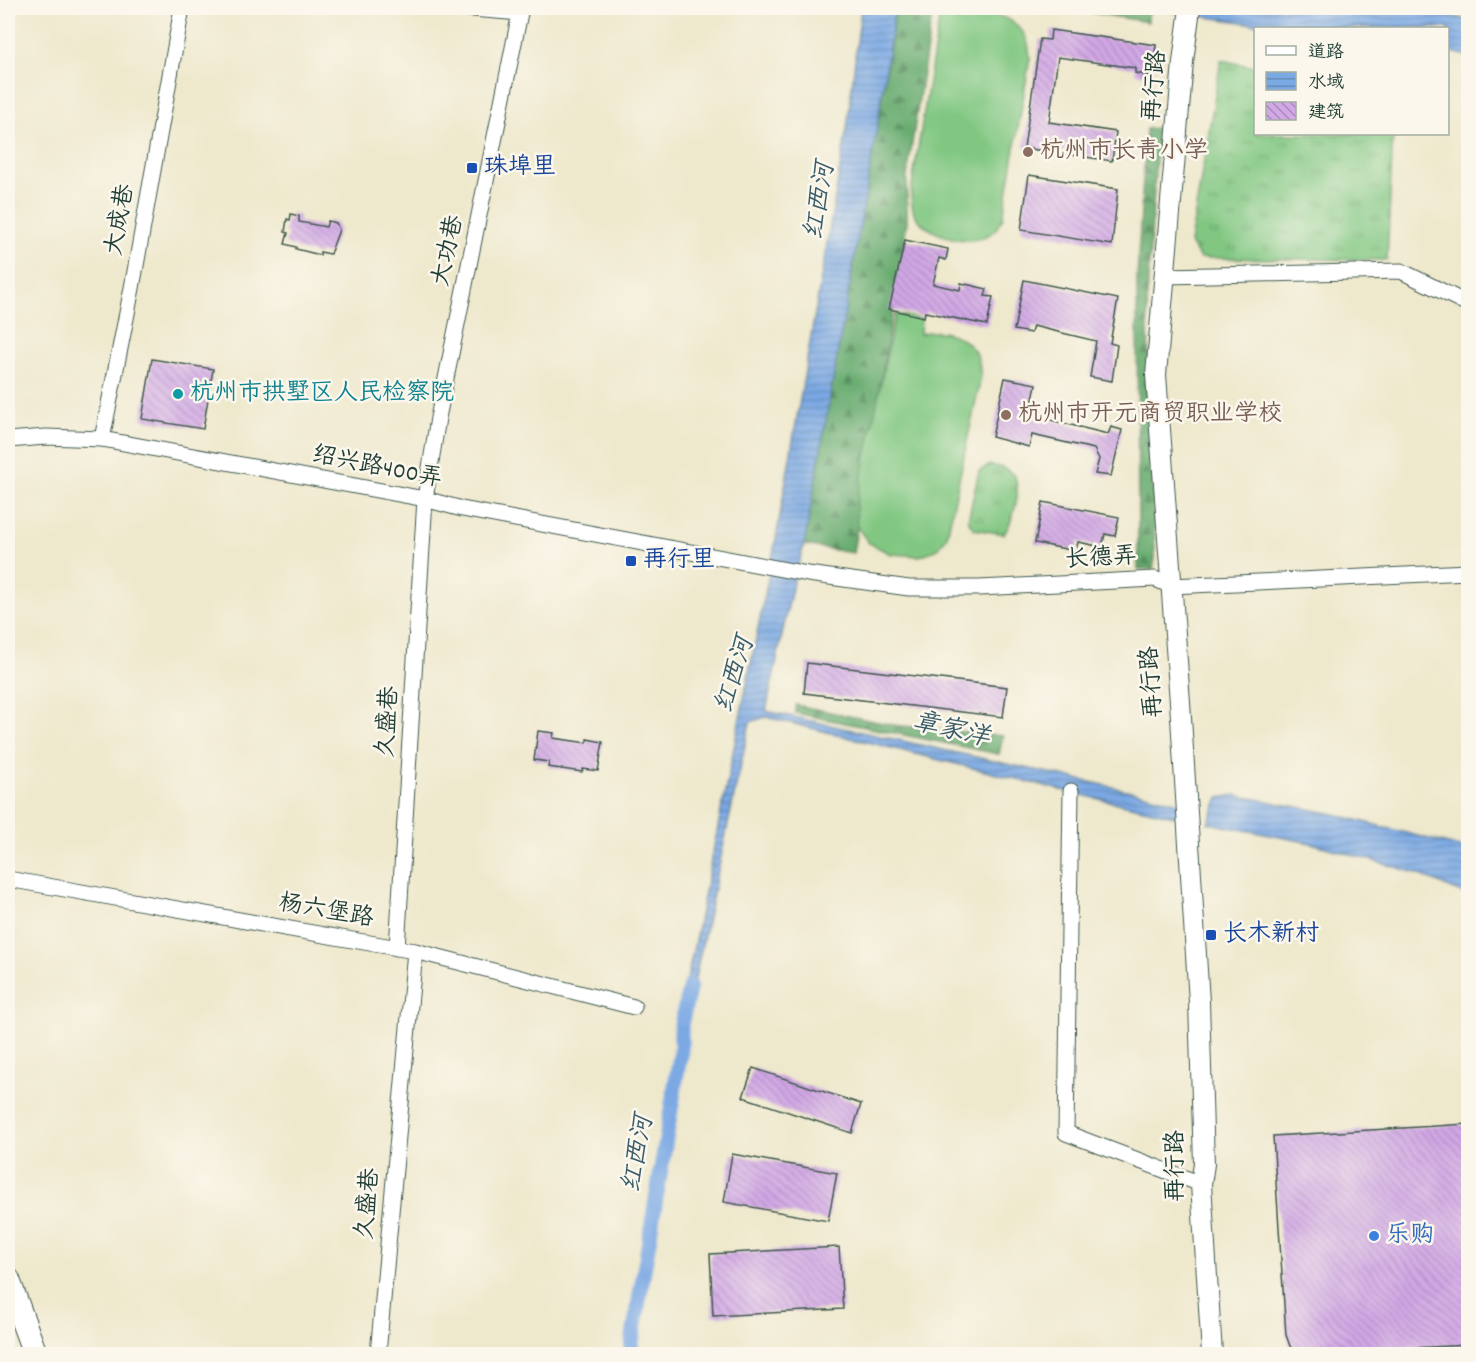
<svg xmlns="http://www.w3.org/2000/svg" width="1476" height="1362" viewBox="0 0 1476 1362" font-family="Dekko,'LXGW WenKai TC',sans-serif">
<defs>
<pattern id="grass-tufts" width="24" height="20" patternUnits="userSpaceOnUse" patternTransform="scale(1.5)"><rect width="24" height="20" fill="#81c782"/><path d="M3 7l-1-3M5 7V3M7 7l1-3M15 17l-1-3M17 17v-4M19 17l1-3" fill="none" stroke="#69a36b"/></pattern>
<pattern id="forest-firs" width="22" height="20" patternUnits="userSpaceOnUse" patternTransform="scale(1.5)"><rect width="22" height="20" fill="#68ac70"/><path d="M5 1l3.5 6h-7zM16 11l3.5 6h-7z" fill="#558d5d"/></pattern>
<pattern id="water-rules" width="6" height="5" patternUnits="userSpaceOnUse" patternTransform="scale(1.5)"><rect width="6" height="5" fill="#7ba9e4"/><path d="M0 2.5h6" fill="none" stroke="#648bba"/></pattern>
<pattern id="building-back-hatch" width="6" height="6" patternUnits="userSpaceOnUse" patternTransform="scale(1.5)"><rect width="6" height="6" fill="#d2a8e6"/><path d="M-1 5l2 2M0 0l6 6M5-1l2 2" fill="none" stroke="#aa8abb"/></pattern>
</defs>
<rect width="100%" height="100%" fill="#fbf7ec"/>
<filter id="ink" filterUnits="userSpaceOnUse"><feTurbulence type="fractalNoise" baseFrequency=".0167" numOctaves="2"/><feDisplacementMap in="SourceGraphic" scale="12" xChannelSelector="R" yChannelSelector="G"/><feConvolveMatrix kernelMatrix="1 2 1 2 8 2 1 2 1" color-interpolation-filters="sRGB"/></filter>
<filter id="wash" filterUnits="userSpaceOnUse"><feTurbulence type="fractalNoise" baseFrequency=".008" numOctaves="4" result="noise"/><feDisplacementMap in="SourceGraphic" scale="24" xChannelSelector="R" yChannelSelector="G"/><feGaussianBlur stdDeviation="1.35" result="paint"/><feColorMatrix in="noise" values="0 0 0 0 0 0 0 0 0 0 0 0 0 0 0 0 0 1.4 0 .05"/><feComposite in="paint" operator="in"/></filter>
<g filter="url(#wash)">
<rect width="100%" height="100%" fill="#eee8cc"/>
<g fill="url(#grass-tufts)" stroke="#50825b" stroke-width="1.5">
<polygon points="1221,60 1255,67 1256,134 1393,134 1387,260 1200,258 1190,243"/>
<path d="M990 465 1004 468 1015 476C1021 495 1014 518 1004 534L974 529 968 520 979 471Z"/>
</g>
<g fill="url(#forest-firs)" stroke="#447452" stroke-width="1.5">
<polygon points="896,8 933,8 907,176 907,222 853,553 804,545 876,135"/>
<polygon points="1065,8 1149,8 1148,22"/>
<polygon points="1158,128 1147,297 1155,557 1153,569 1138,569 1137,278 1146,129"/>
<polygon points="796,705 893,725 1003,736 999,754 795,713"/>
</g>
<g fill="#81c782" stroke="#50825b" stroke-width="1.5">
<path d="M941 8H968L967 17C989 10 1016 16 1026 38 1029 44 1029 51 1030 58L1003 218C1001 221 998 226 995 230 975 250 928 237 915 215 911 208 911 199 911 191Z"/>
<path d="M895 314 921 319 920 334C941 327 968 335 978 358 980 364 980 371 981 377L947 536 938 549 920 556 891 554 869 543 857 527 856 506Z"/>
</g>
<g fill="url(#water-rules)" stroke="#4d738c" stroke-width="1.5">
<polygon points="861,8 895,8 876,135 804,545 793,583 766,711 1149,795 1190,806 1201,822 1073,793 766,717 750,722 690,1001 682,1005 775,544 847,128"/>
<polygon points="1147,8 1422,8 1468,20 1468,56 1448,51 1448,28 1281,28"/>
<polygon points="1235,795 1330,813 1468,849 1468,896 1416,873 1311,843 1208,823 1219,798"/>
</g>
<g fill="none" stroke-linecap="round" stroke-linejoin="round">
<polyline stroke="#7ba9e4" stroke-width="15" points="630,1354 681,1050 681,1025 690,985"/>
</g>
<g id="blocks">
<g fill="url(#building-back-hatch)">
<polygon points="1051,30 1156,45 1152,76 1135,73 1135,68 1058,57 1049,122 1116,132 1112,161 1024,148 1040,39 1050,40"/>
<polygon points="1029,175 1118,189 1112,245 1021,230"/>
<polygon points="291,214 299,216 299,222 326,227 328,221 336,223 339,230 330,254 320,252 320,255 296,249 296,247 285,244 288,233 285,232 287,219 290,220"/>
<polygon points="905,240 948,249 946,260 939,258 933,284 960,290 961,283 987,289 985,296 993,297 987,325 925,312 924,317 889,309"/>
<polygon points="1024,280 1118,299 1110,343 1117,345 1112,381 1090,377 1096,341 1033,326 1031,333 1014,330"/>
<polygon points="152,359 213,369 203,429 142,419"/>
<polygon points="1005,378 1036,384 1030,415 1108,434 1111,427 1122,430 1111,476 1095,474 1099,459 1094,449 1032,435 1029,447 992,437"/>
<polygon points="1043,502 1119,517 1115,536 1105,534 1102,547 1078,542 1076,551 1035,543"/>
<polygon points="807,663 1007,687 1003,717 804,693"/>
<polygon points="538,731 554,733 553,738 587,743 587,739 603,742 598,771 583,769 582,772 548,767 549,762 534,760"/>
<polygon points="753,1068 861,1104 852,1133 743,1097"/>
<polygon points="1468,1124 1468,1345 1300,1354 1290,1346 1286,1335 1273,1136"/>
<polygon points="732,1154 837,1173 828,1221 724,1202"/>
<polygon points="839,1247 843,1309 713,1316 710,1254"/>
</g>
</g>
</g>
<g filter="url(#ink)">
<use href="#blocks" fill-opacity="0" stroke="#3e574b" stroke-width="1.5"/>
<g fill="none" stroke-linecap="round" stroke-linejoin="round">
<defs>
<g id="minor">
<polyline points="1165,276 1401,271 1468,304"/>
<polyline points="102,439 132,288 182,8"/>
<polyline points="8,440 46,437 102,439 425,499 462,509 808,574 909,588 979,588 1155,579 1171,586 1468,572"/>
<polyline points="1071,791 1066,1133 1201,1184"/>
<polyline points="8,879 415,951 634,1007"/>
<polyline points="397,948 425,499 438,418 520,13 460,8"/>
<polyline points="378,1354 415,951"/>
</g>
<polyline id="tertiary" points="1190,8 1183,62 1156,375 1180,702 1199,1002 1204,1164 1201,1184 1212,1354"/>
<polyline id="primary" points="8,1280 35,1354"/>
</defs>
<use href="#minor" stroke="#3e574b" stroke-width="17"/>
<use href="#tertiary" stroke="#3e574b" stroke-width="22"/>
<use href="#primary" stroke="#3e574b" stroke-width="26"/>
<use href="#minor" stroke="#fff" stroke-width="15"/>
<use href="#tertiary" stroke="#fff" stroke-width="20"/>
<use href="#primary" stroke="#fff" stroke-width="24"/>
</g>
</g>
<g fill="#8d6e63" stroke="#fbf7ec" stroke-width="2">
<circle cx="1028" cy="152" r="6"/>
<circle cx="1006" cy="415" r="6"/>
</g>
<g fill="#1a4fb4" stroke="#fbf7ec" stroke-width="2">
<rect x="466" y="162" width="12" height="12" rx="3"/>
<rect x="625" y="555" width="12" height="12" rx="3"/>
<rect x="1205" y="929" width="12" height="12" rx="3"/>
</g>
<circle fill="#0f9aa8" stroke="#fbf7ec" stroke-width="2" cx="178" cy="394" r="6"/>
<circle fill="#3f7fe0" stroke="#fbf7ec" stroke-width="2" cx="1374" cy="1236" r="6"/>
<g text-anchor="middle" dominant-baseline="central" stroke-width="5" stroke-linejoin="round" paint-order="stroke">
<g font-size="24" fill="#1f3d34" stroke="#fbf7ec">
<text transform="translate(1156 86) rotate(-85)">再行路</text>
<text transform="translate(121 220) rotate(-80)">大成巷</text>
<text transform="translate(449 251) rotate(-78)">大功巷</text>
<text transform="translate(377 468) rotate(11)">绍兴路400弄</text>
<text transform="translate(1101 559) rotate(-3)">长德弄</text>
<text transform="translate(1153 682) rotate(-94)">再行路</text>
<text transform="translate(389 722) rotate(-86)">久盛巷</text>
<text transform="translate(326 912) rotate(10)">杨六堡路</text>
<text transform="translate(1177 1166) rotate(-90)">再行路</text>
<text transform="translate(369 1204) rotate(-85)">久盛巷</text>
</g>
<g font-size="24" fill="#785e54" stroke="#fbf7ec" text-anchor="start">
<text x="1040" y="152">杭州市长青小学</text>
<text x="1018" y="415">杭州市开元商贸职业学校</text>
</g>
<g font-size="24" fill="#164399" stroke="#fbf7ec" text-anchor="start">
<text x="484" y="168">珠埠里</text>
<text x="643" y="561">再行里</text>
<text x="1223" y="935">长木新村</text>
</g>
<g font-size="24" fill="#0d838f" stroke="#fbf7ec" text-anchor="start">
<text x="190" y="394">杭州市拱墅区人民检察院</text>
</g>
<g font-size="24" fill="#366cbe" stroke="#fbf7ec" text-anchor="start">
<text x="1386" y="1236">乐购</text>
</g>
<g font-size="26" font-style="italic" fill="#3b5d69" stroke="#fbf7ec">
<text transform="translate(821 201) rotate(-81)">红西河</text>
<text transform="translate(736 675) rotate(-73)">红西河</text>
<text transform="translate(951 731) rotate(13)">章家洋</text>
<text transform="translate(639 1154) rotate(-80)">红西河</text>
</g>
</g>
<rect width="1476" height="1362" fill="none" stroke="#fbf7ec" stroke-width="30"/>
<rect x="1254" y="27" width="195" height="108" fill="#fbf7ec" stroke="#a3ada2" stroke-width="1.5"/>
<rect x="1266" y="46" width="30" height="9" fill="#ffffff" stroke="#a3ada2" stroke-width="1.5"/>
<text x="1308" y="57" font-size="18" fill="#1f3d34">道路</text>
<rect x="1266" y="72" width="30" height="18" fill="url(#water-rules)" stroke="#a3ada2" stroke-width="1.5"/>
<text x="1308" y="87" font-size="18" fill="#1f3d34">水域</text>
<rect x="1266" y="102" width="30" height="18" fill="url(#building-back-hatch)" stroke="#a3ada2" stroke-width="1.5"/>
<text x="1308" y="117" font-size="18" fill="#1f3d34">建筑</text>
</svg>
